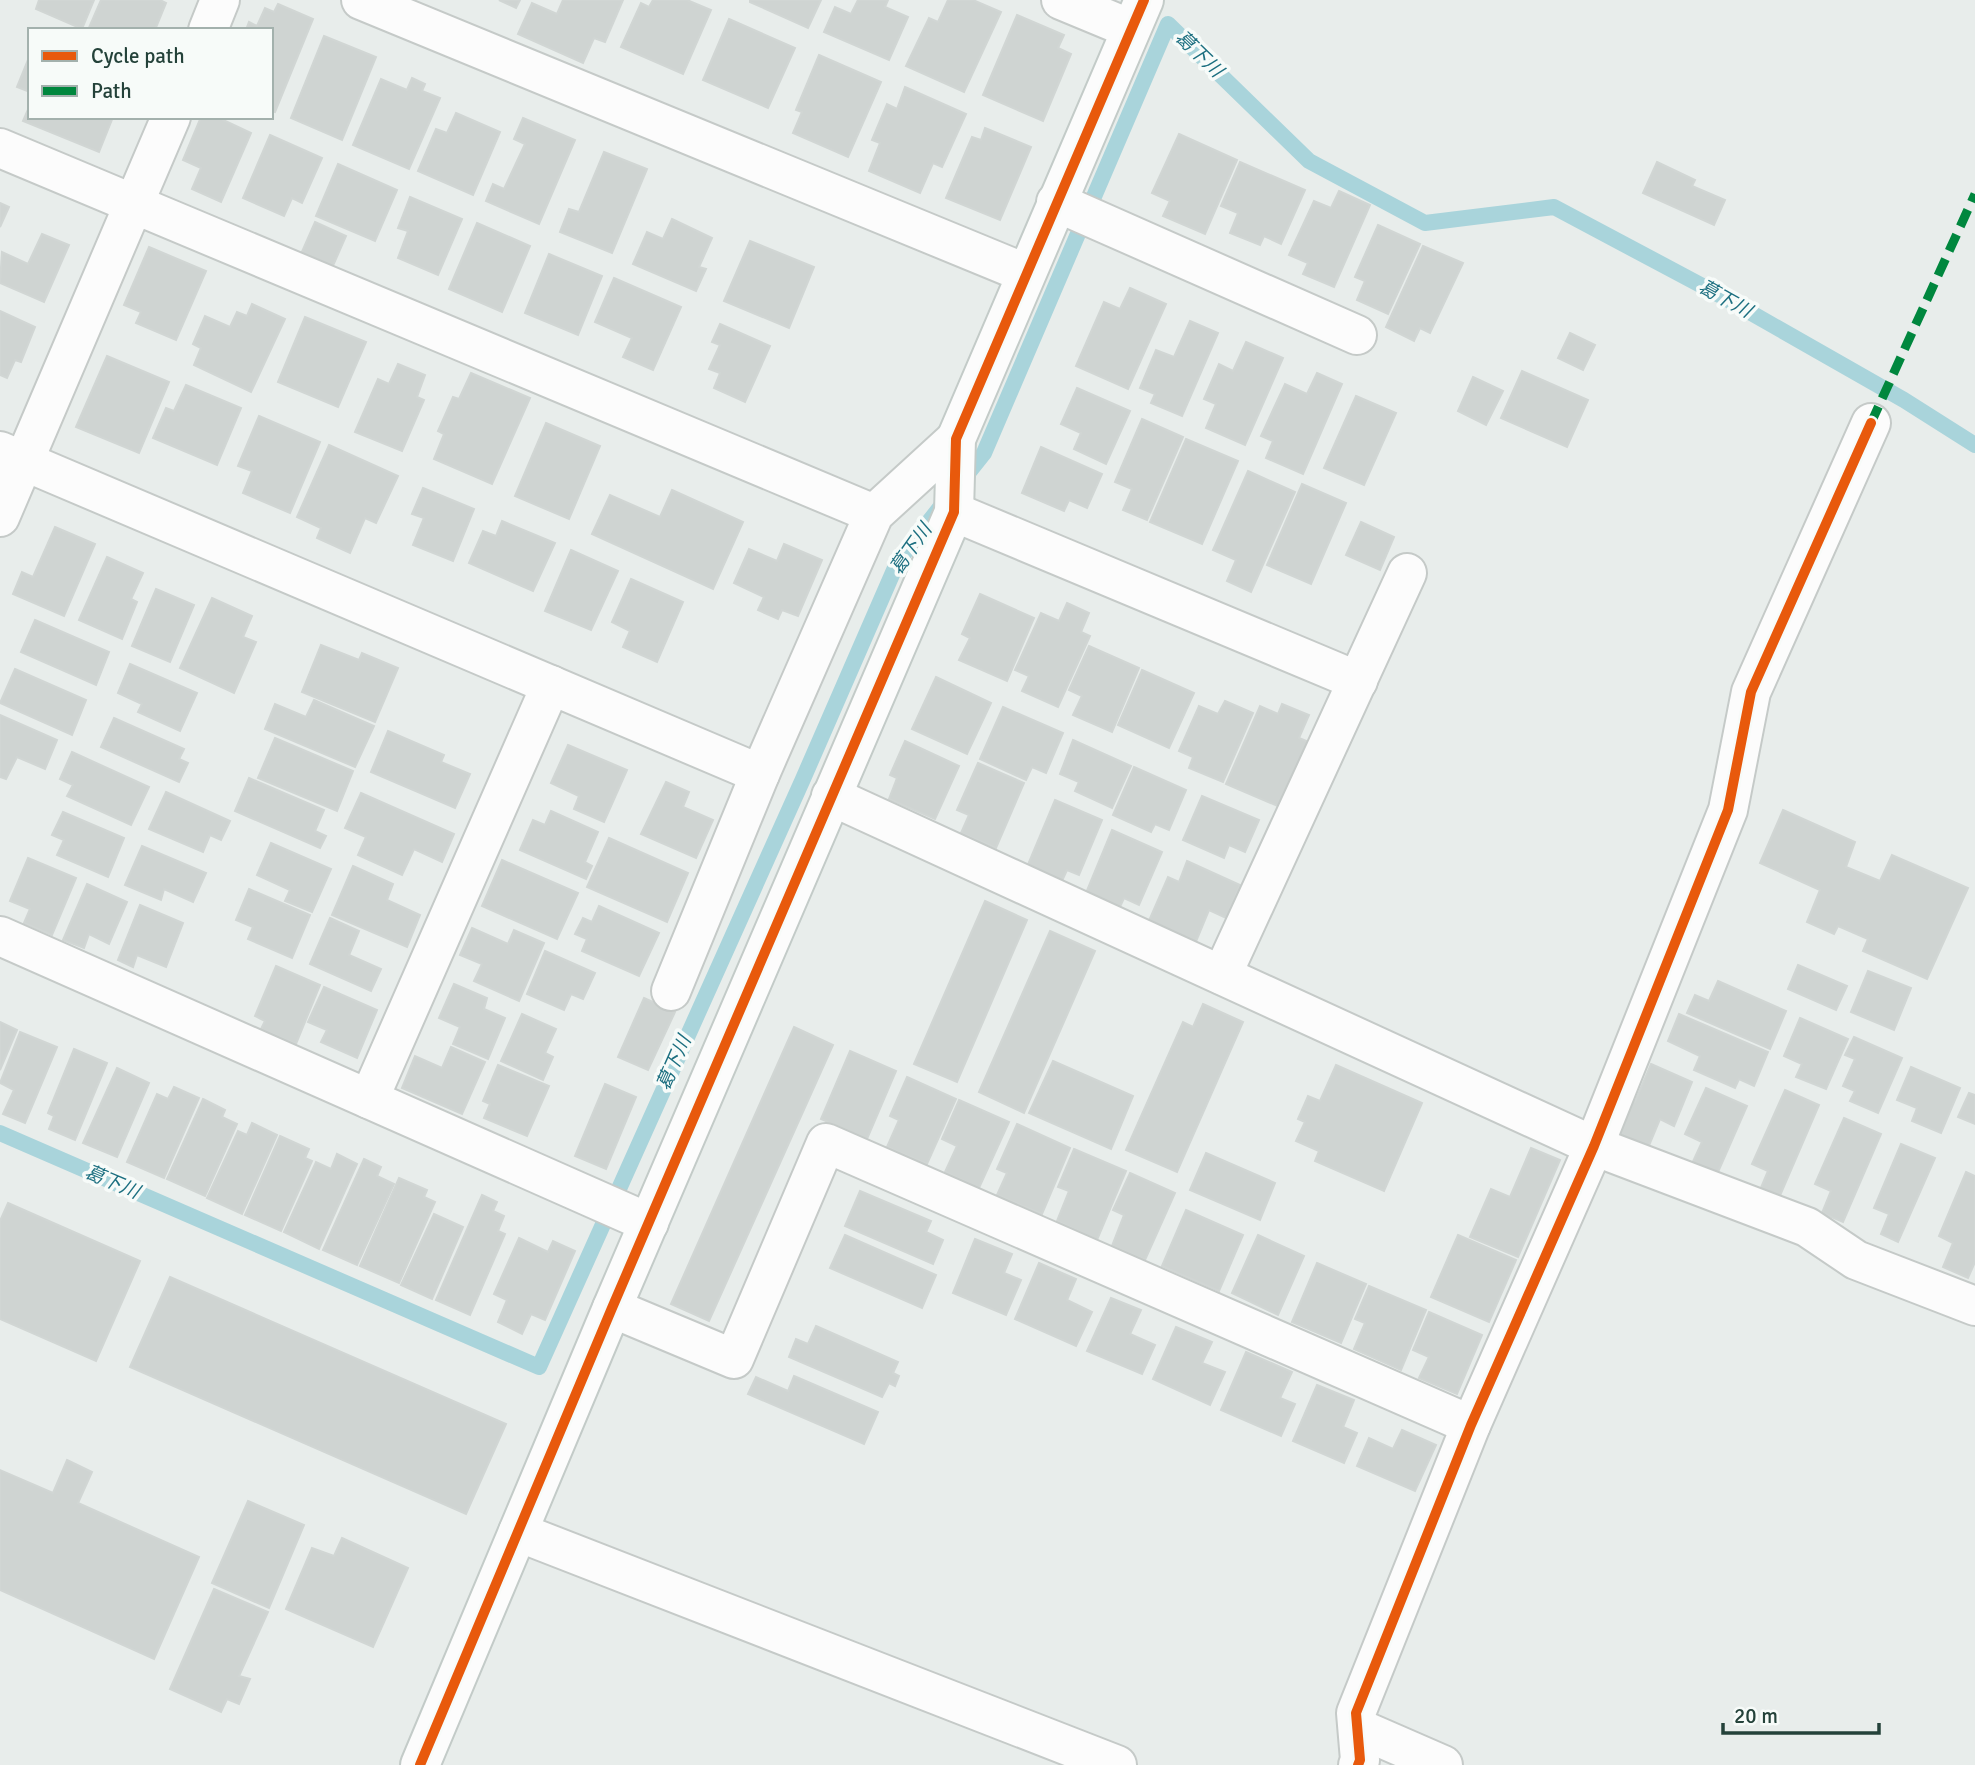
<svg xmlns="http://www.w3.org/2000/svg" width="1975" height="1765" viewBox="0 0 1975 1765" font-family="Signika,'Noto Sans JP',sans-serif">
<rect width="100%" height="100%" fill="#e8edeb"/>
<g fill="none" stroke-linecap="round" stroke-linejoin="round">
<g stroke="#a9d4db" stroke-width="16">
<polyline points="961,482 984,453 1168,24 1309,161 1425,223 1554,207 1725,298 1904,400 1975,445"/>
<polyline points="0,1133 539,1367 803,779 898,561 942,505"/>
</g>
</g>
<g fill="#cfd4d2" stroke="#d1d6d4" stroke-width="2">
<polygon points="39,0 94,0 82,29 36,9"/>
<polygon points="101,0 160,0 166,3 155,30 88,30"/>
<polygon points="499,0 520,0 516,8"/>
<polygon points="563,0 623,0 605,42 594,38 583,63 518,34 532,3 557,14"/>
<polygon points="653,0 687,0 711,10 683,74 621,47 641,3 649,7"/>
<polygon points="750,0 821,0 808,28 750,2"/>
<polygon points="858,0 888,0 885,7 908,17 889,60 824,32 835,7 851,14"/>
<polygon points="948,0 973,0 1001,12 964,92 906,66 929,18 938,22"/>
<polygon points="278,4 313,19 275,112 271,111 271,30 246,30 249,22 257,26 265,8 274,12"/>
<polygon points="1017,15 1064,35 1058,48 1071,54 1043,121 983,95"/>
<polygon points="729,19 795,48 768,108 703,80"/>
<polygon points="324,36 376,57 342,140 291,118"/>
<polygon points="30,55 30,92 17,87"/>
<polygon points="819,55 881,82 848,157 793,133 802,112 796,110"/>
<polygon points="412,78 425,84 422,91 440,98 409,169 353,145 381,79 407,90"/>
<polygon points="905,87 966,114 942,167 933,163 920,193 869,171 880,143 872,140 887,104 897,109"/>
<polygon points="30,105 30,117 113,117 99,152 23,121"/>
<polygon points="456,113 500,132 473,195 418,171 436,129 447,133"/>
<polygon points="201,117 217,117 251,133 221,202 192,189 201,168 183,160"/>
<polygon points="523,118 575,140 539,224 486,201 493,184 504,189 525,144 514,139"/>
<polygon points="985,128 1031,147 1000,220 946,198 972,137 981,140"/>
<polygon points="1179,134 1237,160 1205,234 1163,216 1170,201 1152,193"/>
<polygon points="270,135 322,158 302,203 292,198 284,216 243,198"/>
<polygon points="604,152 647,169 612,253 560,232 569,209 579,212"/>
<polygon points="1240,162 1305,190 1281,244 1264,236 1260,245 1230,233 1238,213 1221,206"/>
<polygon points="1657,162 1695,180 1692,186 1725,200 1714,225 1643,193"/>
<polygon points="338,164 397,190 375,241 316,216"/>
<polygon points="1339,191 1370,205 1334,287 1303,274 1308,263 1289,255 1314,201 1331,208"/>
<polygon points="410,197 462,219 438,275 398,258 408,231 398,228"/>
<polygon points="0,203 9,207 0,227"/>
<polygon points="672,219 712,238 699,267 706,269 696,291 633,264 647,232 663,239"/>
<polygon points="315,222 346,236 332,268 301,254"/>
<polygon points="477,223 530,246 502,312 449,289"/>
<polygon points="1378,225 1420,244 1388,314 1357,300 1365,281 1355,277"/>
<polygon points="42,234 69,245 44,302 0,283 2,252 28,264"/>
<polygon points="750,241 814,267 789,328 724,301"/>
<polygon points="1423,246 1463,263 1430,333 1420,328 1414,341 1386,327"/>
<polygon points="149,247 206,271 176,340 136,323 141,312 124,305"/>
<polygon points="549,254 602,276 578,335 525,313"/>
<polygon points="614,278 681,307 653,370 623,357 632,338 595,322"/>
<polygon points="1130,288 1166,304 1128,389 1076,366 1104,302 1120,309"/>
<polygon points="252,304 285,319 251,392 194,365 201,348 193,344 205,316 230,327 237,312 247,316"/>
<polygon points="0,311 35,327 21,362 15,360 7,378 0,375"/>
<polygon points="305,317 366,342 338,407 278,382"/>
<polygon points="1190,321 1218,333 1182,416 1151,403 1155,394 1140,388 1156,350 1174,357"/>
<polygon points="720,324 770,346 745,402 714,388 720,373 709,369 720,345 712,342"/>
<polygon points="1570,333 1595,345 1583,370 1558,358"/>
<polygon points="1246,342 1283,358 1245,445 1206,428 1216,404 1204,399 1219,364 1233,371"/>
<polygon points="107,356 169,382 139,453 76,427"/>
<polygon points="398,364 425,375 417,397 424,400 402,451 355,432 378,379 389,384"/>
<polygon points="1522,371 1588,400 1567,447 1501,418"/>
<polygon points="471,373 530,398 492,484 434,459 444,434 438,431 453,397 459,399"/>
<polygon points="1317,373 1342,384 1303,474 1266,458 1273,441 1261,436 1285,384 1307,394"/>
<polygon points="1473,377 1503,391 1486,425 1458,411"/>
<polygon points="186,385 241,408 217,465 153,438 166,408 174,411"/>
<polygon points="1077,388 1130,411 1106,464 1074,449 1081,433 1061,424"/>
<polygon points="1356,396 1396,413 1364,485 1324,468"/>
<polygon points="259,416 320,442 290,513 243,493 252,471 238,466"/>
<polygon points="1142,419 1183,437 1147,520 1123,510 1132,489 1115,482"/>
<polygon points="546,423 600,446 569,519 515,496"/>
<polygon points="1186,439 1238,461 1202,544 1150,522"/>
<polygon points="329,445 398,476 376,523 365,518 350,553 317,538 321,528 297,517"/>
<polygon points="1041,447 1102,474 1087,508 1069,500 1064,511 1022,493"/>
<polygon points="1248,471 1295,492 1251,592 1227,581 1236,560 1213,550"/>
<polygon points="1302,484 1346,503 1311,584 1267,565"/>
<polygon points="423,488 474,509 453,561 413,545 424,518 412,514"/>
<polygon points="672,490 743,522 713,589 592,534 610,495 660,517"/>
<polygon points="502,521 555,543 533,591 469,563 483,531 496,536"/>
<polygon points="1361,522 1394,537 1380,570 1346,555"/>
<polygon points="55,527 95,544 64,616 13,594 22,572 33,577"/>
<polygon points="784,544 822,560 798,616 782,610 778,619 758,610 764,597 734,583 749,549 777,561"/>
<polygon points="571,550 618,571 591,630 545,611"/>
<polygon points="107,557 143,573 131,599 137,602 122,639 79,620"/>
<polygon points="631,579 683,602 657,662 623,647 630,631 612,622"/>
<polygon points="156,589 194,605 170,662 132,646"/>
<polygon points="980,594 1034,618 1007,681 959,660 970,638 962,634"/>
<polygon points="212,598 252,616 243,637 256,642 234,693 180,668"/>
<polygon points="1067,603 1089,613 1081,632 1090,636 1058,707 1022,691 1029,676 1015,670 1041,613 1059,621"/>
<polygon points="35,620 109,652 96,685 21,652"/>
<polygon points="321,645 359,660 362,653 398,668 375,722 302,692"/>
<polygon points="1089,646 1139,668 1112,732 1073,715 1082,696 1069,690"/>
<polygon points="130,664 197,693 180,731 138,712 142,704 118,693"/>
<polygon points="15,669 86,700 72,735 0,703"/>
<polygon points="1142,670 1194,693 1169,748 1118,725"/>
<polygon points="936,677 991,703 967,754 912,729"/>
<polygon points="314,700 374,726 355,767 265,729 275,704 306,717"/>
<polygon points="1225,701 1253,713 1223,782 1189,768 1193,757 1179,751 1199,706 1218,714"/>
<polygon points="1282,704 1309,715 1299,738 1309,742 1280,807 1226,784 1260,706 1278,714"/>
<polygon points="1003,707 1063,733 1046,773 1032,767 1026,780 980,759"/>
<polygon points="0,715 57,740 45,769 17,757 6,779 0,777"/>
<polygon points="114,718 184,749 179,759 188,763 179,782 101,747"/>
<polygon points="388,731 444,755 441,762 470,774 455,808 371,772"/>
<polygon points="275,738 353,771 337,811 258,778"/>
<polygon points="1073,740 1131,766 1112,808 1075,791 1079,782 1060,774"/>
<polygon points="905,741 959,766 935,819 889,799 897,778 890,775"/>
<polygon points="568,745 627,770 604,822 574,809 579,796 551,783"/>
<polygon points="72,752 149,787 131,825 67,796 73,785 60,779"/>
<polygon points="978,763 1024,783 996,848 961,833 969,815 957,810"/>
<polygon points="1134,767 1186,790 1169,830 1155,824 1151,832 1113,815"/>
<polygon points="249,778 324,810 315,831 326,836 320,848 235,811"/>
<polygon points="666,782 689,792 683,807 713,820 696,858 641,834"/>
<polygon points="166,792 230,821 221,840 210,835 203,852 149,829"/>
<polygon points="361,793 454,834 442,862 414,849 402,875 358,855 366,837 345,828"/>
<polygon points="1202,796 1259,820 1245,852 1229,845 1224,858 1183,840"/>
<polygon points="1055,800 1102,820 1079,875 1067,870 1062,881 1027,867"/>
<polygon points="1783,810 1855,842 1846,867 1880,881 1892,855 1968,888 1927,979 1863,951 1868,939 1838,926 1834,934 1807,922 1820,890 1760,863"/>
<polygon points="551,811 598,832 585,862 592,866 586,879 520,850 533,820 545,825"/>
<polygon points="63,812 124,838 108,877 57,855 64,840 52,835"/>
<polygon points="1112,830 1162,852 1139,905 1124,898 1120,907 1086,893"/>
<polygon points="609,838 688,873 667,922 587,887"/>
<polygon points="271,843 331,869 312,912 285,901 290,890 257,875"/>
<polygon points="142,846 206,873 193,902 164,889 161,900 125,885"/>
<polygon points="28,858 76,878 52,935 24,923 30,909 10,901"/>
<polygon points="502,860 578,893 557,939 482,906"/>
<polygon points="1187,861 1240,885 1226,918 1209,910 1195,944 1148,923 1168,877 1179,882"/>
<polygon points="353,866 393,884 387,900 420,915 407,947 332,915"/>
<polygon points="87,884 127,902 109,944 89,934 84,948 63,940"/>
<polygon points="249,889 310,915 292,958 248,939 253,927 236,920"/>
<polygon points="985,901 1027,920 957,1082 914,1064"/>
<polygon points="140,905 183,923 166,967 137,955 133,967 118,960"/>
<polygon points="599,906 659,933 639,976 582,951 587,939 575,934 583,918 592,922"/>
<polygon points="330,918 359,931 349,955 381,969 371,991 310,964"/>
<polygon points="472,928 508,944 514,930 544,943 519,1001 474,981 482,964 460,955"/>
<polygon points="1050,931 1095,951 1024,1113 979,1092"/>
<polygon points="545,951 595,973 583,999 571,994 564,1010 527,994"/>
<polygon points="1798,965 1847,986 1836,1010 1788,989"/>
<polygon points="276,966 320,985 296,1044 261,1029 265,1021 255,1016"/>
<polygon points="1868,971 1911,988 1894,1030 1851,1012"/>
<polygon points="1718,981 1786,1011 1770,1049 1687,1013 1695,995 1709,1001"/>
<polygon points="454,984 487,998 484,1009 505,1018 488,1059 453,1044 460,1027 439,1018"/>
<polygon points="324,987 377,1010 357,1058 321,1042 327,1030 308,1022"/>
<polygon points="644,998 675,1012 648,1070 618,1057"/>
<polygon points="1203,1004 1243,1022 1177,1172 1126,1150 1183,1022 1193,1027"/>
<polygon points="522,1014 556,1029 545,1053 553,1057 543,1080 501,1061"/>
<polygon points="1679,1014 1768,1052 1754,1086 1739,1079 1735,1088 1694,1070 1700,1056 1668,1041"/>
<polygon points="1800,1018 1848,1039 1826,1089 1796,1077 1802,1064 1784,1056"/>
<polygon points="0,1022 17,1030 0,1070"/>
<polygon points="794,1027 833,1045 709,1321 671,1304"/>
<polygon points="20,1032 57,1047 25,1123 3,1114 14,1090 0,1083"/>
<polygon points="1854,1037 1902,1058 1878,1113 1850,1101 1855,1091 1843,1086 1855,1059 1845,1055"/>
<polygon points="451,1047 485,1062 462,1114 402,1088 415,1056 442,1068"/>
<polygon points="74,1049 107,1063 75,1140 49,1129 54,1116 48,1113"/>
<polygon points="850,1051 896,1071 867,1139 821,1119"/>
<polygon points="1053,1061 1133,1096 1111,1149 1029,1113"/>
<polygon points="1651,1064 1692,1082 1674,1126 1660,1119 1648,1148 1615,1134 1629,1099 1635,1102"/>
<polygon points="498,1065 549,1086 527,1136 484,1118 490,1104 483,1101"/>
<polygon points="1336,1065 1422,1103 1384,1191 1315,1161 1319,1151 1296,1141 1305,1122 1298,1119 1308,1096 1320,1101"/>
<polygon points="1911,1067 1960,1088 1941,1133 1912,1121 1917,1108 1897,1100"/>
<polygon points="117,1068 149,1083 117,1157 83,1143"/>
<polygon points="907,1077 956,1099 927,1164 887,1147 899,1120 890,1116"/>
<polygon points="605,1084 636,1097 606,1169 575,1156"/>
<polygon points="174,1087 199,1098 164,1178 127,1162 157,1094 168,1099"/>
<polygon points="1706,1088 1747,1106 1715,1179 1690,1168 1702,1142 1685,1134"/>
<polygon points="1785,1090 1819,1105 1779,1198 1760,1190 1768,1171 1752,1164"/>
<polygon points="1969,1093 1975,1095 1975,1124 1958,1117"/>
<polygon points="203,1099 225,1110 222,1117 237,1124 205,1196 167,1179"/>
<polygon points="959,1100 1009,1122 979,1188 945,1172 957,1146 942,1139"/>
<polygon points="1844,1118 1881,1134 1843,1222 1822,1213 1831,1191 1815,1184"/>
<polygon points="252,1123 277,1135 242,1214 207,1198 238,1131 247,1135"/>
<polygon points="1017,1124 1070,1148 1042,1214 997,1195 1007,1173 997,1169"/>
<polygon points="280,1136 309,1149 305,1158 312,1161 281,1231 245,1215"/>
<polygon points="1901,1144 1935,1158 1898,1242 1881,1234 1889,1214 1874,1208"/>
<polygon points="1531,1148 1560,1160 1518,1257 1470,1237 1491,1189 1510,1197"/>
<polygon points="1074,1149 1126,1171 1097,1240 1057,1221 1069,1191 1058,1187"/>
<polygon points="1206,1153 1275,1183 1260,1220 1190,1190"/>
<polygon points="337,1154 357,1164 319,1249 284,1232 316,1162 331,1169"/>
<polygon points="364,1159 381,1167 377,1176 394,1184 357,1265 323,1250"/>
<polygon points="1966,1172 1975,1176 1975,1262 1968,1278 1943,1267 1953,1243 1939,1236"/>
<polygon points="1130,1173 1175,1193 1145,1260 1112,1246 1124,1215 1113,1210"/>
<polygon points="399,1178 427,1190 424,1197 435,1202 399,1283 360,1266"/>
<polygon points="860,1191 931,1221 926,1232 943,1240 933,1264 845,1226"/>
<polygon points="482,1195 497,1202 493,1211 504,1216 498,1231 505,1234 470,1315 436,1300"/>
<polygon points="8,1203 140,1261 96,1361 0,1319 0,1221"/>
<polygon points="1186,1210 1243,1235 1219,1291 1162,1266"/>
<polygon points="434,1214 463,1227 432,1299 401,1285"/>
<polygon points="845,1235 936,1275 922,1308 830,1268"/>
<polygon points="1258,1235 1304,1256 1278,1315 1232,1293"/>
<polygon points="1458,1235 1516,1260 1489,1322 1431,1297"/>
<polygon points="519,1238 548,1252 553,1241 575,1251 545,1320 531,1314 522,1334 498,1322 507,1300 494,1294"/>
<polygon points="975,1239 1012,1254 1004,1273 1021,1280 1006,1315 953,1293"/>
<polygon points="1039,1263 1076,1279 1067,1300 1092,1312 1076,1346 1015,1319"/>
<polygon points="1317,1263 1366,1284 1341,1343 1292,1322"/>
<polygon points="170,1277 506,1424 466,1514 130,1367"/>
<polygon points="1369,1286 1426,1310 1401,1370 1354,1349 1365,1323 1355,1319"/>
<polygon points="1111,1298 1141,1310 1130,1334 1155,1345 1142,1374 1087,1351"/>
<polygon points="1429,1312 1482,1335 1457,1394 1419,1378 1429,1357 1413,1350"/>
<polygon points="816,1326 898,1362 893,1373 899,1376 895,1386 889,1383 882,1397 789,1357 796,1339 808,1344"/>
<polygon points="1176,1327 1212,1342 1202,1363 1225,1372 1210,1405 1153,1379"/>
<polygon points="1246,1352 1292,1372 1280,1398 1295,1404 1281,1436 1221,1410"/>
<polygon points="794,1376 878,1412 864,1444 748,1394 756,1377 788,1391"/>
<polygon points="1317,1385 1354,1400 1343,1427 1357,1433 1344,1463 1293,1441"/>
<polygon points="1402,1430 1436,1445 1415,1491 1357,1466 1369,1438 1393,1449"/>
<polygon points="67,1460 92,1472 78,1503 199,1557 154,1659 0,1590 0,1470 53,1493"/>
<polygon points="248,1501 304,1525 269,1608 212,1583"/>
<polygon points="342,1538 408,1568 373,1647 286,1609 312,1548 334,1556"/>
<polygon points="214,1589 268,1612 239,1676 250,1679 239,1704 227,1699 221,1712 170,1689"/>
</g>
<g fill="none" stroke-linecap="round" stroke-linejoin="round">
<defs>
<g id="street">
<polyline points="361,0 1025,273"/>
<polyline points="1061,0 1131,29"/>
<polyline points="208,30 220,0"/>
<polyline points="0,148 874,514"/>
<polyline points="1056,202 1357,335"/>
<polyline points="0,451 760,774"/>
<polyline points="954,512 1358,681"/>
<polyline points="0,517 171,117"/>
<polyline points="831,796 1594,1146 1807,1227 1856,1260 1975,1306"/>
<polyline points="0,936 649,1223"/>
<polyline points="1222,975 1407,573"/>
<polyline points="671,991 760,774 874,514 956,439"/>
<polyline points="369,1099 551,685"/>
<polyline points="612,1308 734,1359 826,1143 1471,1425"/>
<polyline points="518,1532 1117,1765"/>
<polyline points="1358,1728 1443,1765"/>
<polyline points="1358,1765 1360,1760 1356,1713 1471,1425 1594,1146 1728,810 1751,692 1871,423"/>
</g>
<polyline id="secondary" points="420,1765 612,1308 954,512 956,439 1144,0"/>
</defs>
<use href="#street" stroke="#c5cac8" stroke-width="42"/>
<use href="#secondary" stroke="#c3cbc8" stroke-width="42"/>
<use href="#street" stroke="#fcfcfc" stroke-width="38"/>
<use href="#secondary" stroke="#fcfcfc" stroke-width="38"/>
<polyline stroke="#00873e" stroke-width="9" stroke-dasharray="18 9" stroke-linecap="butt" points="1871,423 1975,194"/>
<defs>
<g id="cycleway">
<polyline points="420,1765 612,1308 954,512 956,439 1144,0"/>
<polyline points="1358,1765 1360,1760 1356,1713 1471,1425 1594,1146 1728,810 1751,692 1871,423"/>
</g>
</defs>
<use href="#cycleway" stroke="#f7fbf9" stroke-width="15"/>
<use href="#cycleway" stroke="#e8590c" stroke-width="10"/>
</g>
<g text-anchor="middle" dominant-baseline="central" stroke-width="7" stroke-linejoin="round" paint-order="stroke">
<g font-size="19" font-style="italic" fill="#1c6f80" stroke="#f7fbf9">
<text transform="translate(1199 54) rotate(44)">葛下川</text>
<text transform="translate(1725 299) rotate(29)">葛下川</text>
<text transform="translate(911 549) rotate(-55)">葛下川</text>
<text transform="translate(674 1063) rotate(-66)">葛下川</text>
<text transform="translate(112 1182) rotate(23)">葛下川</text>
</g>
</g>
<rect x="28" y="28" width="245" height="91" fill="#f7fbf9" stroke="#a3b1ad" stroke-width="2"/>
<rect x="42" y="51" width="35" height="10" fill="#e8590c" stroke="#a3b1ad" stroke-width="2"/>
<text x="91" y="63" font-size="21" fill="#24423a">Cycle path</text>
<rect x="42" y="86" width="35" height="10" fill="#00873e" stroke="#a3b1ad" stroke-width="2"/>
<text x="91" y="98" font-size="21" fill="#24423a">Path</text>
<path d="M1723 1723v10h156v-10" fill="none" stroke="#24423a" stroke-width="3.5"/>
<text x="1734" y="1723" font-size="21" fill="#24423a" stroke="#f7fbf9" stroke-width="5" paint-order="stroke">20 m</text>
</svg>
